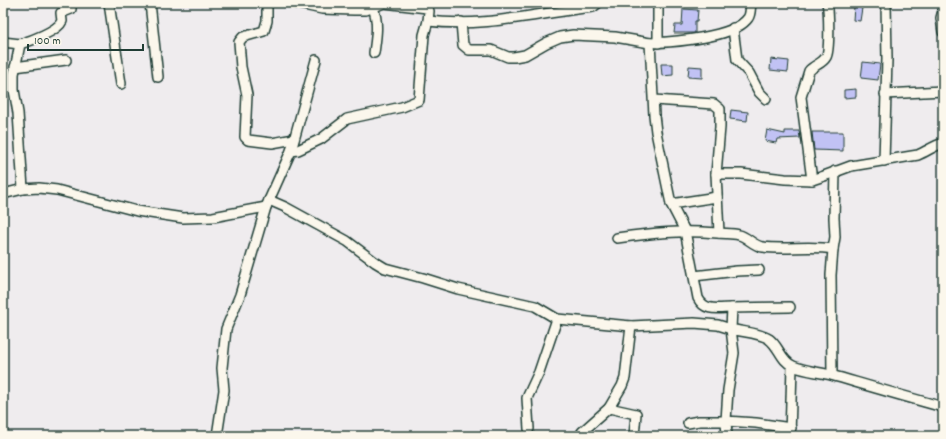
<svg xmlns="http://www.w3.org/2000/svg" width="946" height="439" viewBox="0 0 946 439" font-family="Dekko,sans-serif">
<rect width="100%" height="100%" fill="#efecee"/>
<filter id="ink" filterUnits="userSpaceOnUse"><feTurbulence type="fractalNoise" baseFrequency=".025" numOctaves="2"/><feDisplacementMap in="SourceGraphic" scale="8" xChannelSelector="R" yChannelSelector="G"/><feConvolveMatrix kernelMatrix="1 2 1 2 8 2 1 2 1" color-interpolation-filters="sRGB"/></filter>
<g filter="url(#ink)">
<g fill="#c1c2f4" stroke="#1f3d34">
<polygon points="854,7 862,8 860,21 853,20"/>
<polygon points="683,9 698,10 697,21 695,21 695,33 674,33 675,25 682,25"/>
<polygon points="771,59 789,61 788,72 770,70"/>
<polygon points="863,62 880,64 878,80 861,78"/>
<polygon points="661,64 673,64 673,75 662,76"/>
<polygon points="689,66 702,67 702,78 688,77"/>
<polygon points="856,89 856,97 844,98 844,90"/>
<polygon points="731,110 748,112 747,121 730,119"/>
<polygon points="767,130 785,134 785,131 799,131 800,138 777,139 776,143 765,141"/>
<polygon points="812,132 843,132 843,151 814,150"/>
</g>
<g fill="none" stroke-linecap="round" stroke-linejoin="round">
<defs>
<g id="minor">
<polyline points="109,3 121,84"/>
<polyline points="150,3 158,77"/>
<polyline points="267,3 267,21 264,31 243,37 239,42 241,67 247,95 245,137 248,140 272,143 294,139"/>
<path d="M294 3 322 9 354 10H366L384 3 427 8 429 11 428 21C485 28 538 13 593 7L598 3"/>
<polyline points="658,3 658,43"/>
<path d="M373 8C379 22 376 38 374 53"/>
<polyline points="943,11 941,18 943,32"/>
<polyline points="461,22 463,45 469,50 491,50 508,57 514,57 525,55 546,43 560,37 573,35 615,37 650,43"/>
<polyline points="733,28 737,60 749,73 759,92 766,99"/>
<polyline points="3,42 20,44"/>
<polyline points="15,67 66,60"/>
<polyline points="885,94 943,91"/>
<polyline points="654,100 714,104 720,109 720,127 716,174 719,233"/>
<polyline points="291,151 298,150 321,139 347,119 402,107 419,100 424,35 428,21"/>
<polyline points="884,161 887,59 886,3"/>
<path d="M716 174H741L785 179 812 180 824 176 851 166 918 155C927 151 934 146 943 143"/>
<path d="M812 180 801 97 809 71C814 65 822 64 826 57 830 51 829 11 827 3"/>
<path d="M23 189 18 113 14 90V74L20 44C30 41 58 31 62 21L61 13 71 9V3"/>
<polyline points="3,194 23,189 39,188 57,190 137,211 183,218 213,217 266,207"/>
<polyline points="269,200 285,207 347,241 375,262 385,268 423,278 458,289 535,306 557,319 631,326 694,323 718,325 731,329 734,353 728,390 726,421 756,423 791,428"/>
<polyline points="671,204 717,197"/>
<path d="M617 238C652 233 682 230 717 233 725 234 732 233 739 235 748 237 753 246 763 247 786 250 810 245 833 249L835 237 834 218 835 171"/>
<polyline points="694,276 737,271 759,270"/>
<path d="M790 307 732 308 731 329C742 332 761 333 769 339 779 346 781 361 793 366 805 371 819 372 831 375 869 386 906 397 943 407"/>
<path d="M732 308C718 308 705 312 698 298L685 231 671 204 656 132 654 115 650 43C672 42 734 38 748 18 751 14 750 8 751 3"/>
<polyline points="631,326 625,378 622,386 609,408 636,414 634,436"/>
<polyline points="832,375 831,275 833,249"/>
<polyline points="688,423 699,421 726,421 727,436"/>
<polyline points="529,429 527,398 539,372 557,319"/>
<polyline points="582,432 609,408"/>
<polyline points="217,436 224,390 222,368 226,329 240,295 266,207 291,151 316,60"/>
<polyline points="790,436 792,366"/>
</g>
</defs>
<use href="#minor" stroke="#1f3d34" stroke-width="12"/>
<use href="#minor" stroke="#fbf7ec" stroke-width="9"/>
</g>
</g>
<rect width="946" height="439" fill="none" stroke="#fbf7ec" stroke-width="16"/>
<rect x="8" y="8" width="930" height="423" fill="none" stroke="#1f3d34" stroke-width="1.5" filter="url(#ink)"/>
<path d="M28 44v6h115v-6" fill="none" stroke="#1f3d34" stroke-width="2"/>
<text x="34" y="44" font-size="12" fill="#1f3d34" stroke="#fbf7ec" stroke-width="3" paint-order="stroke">100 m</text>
</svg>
